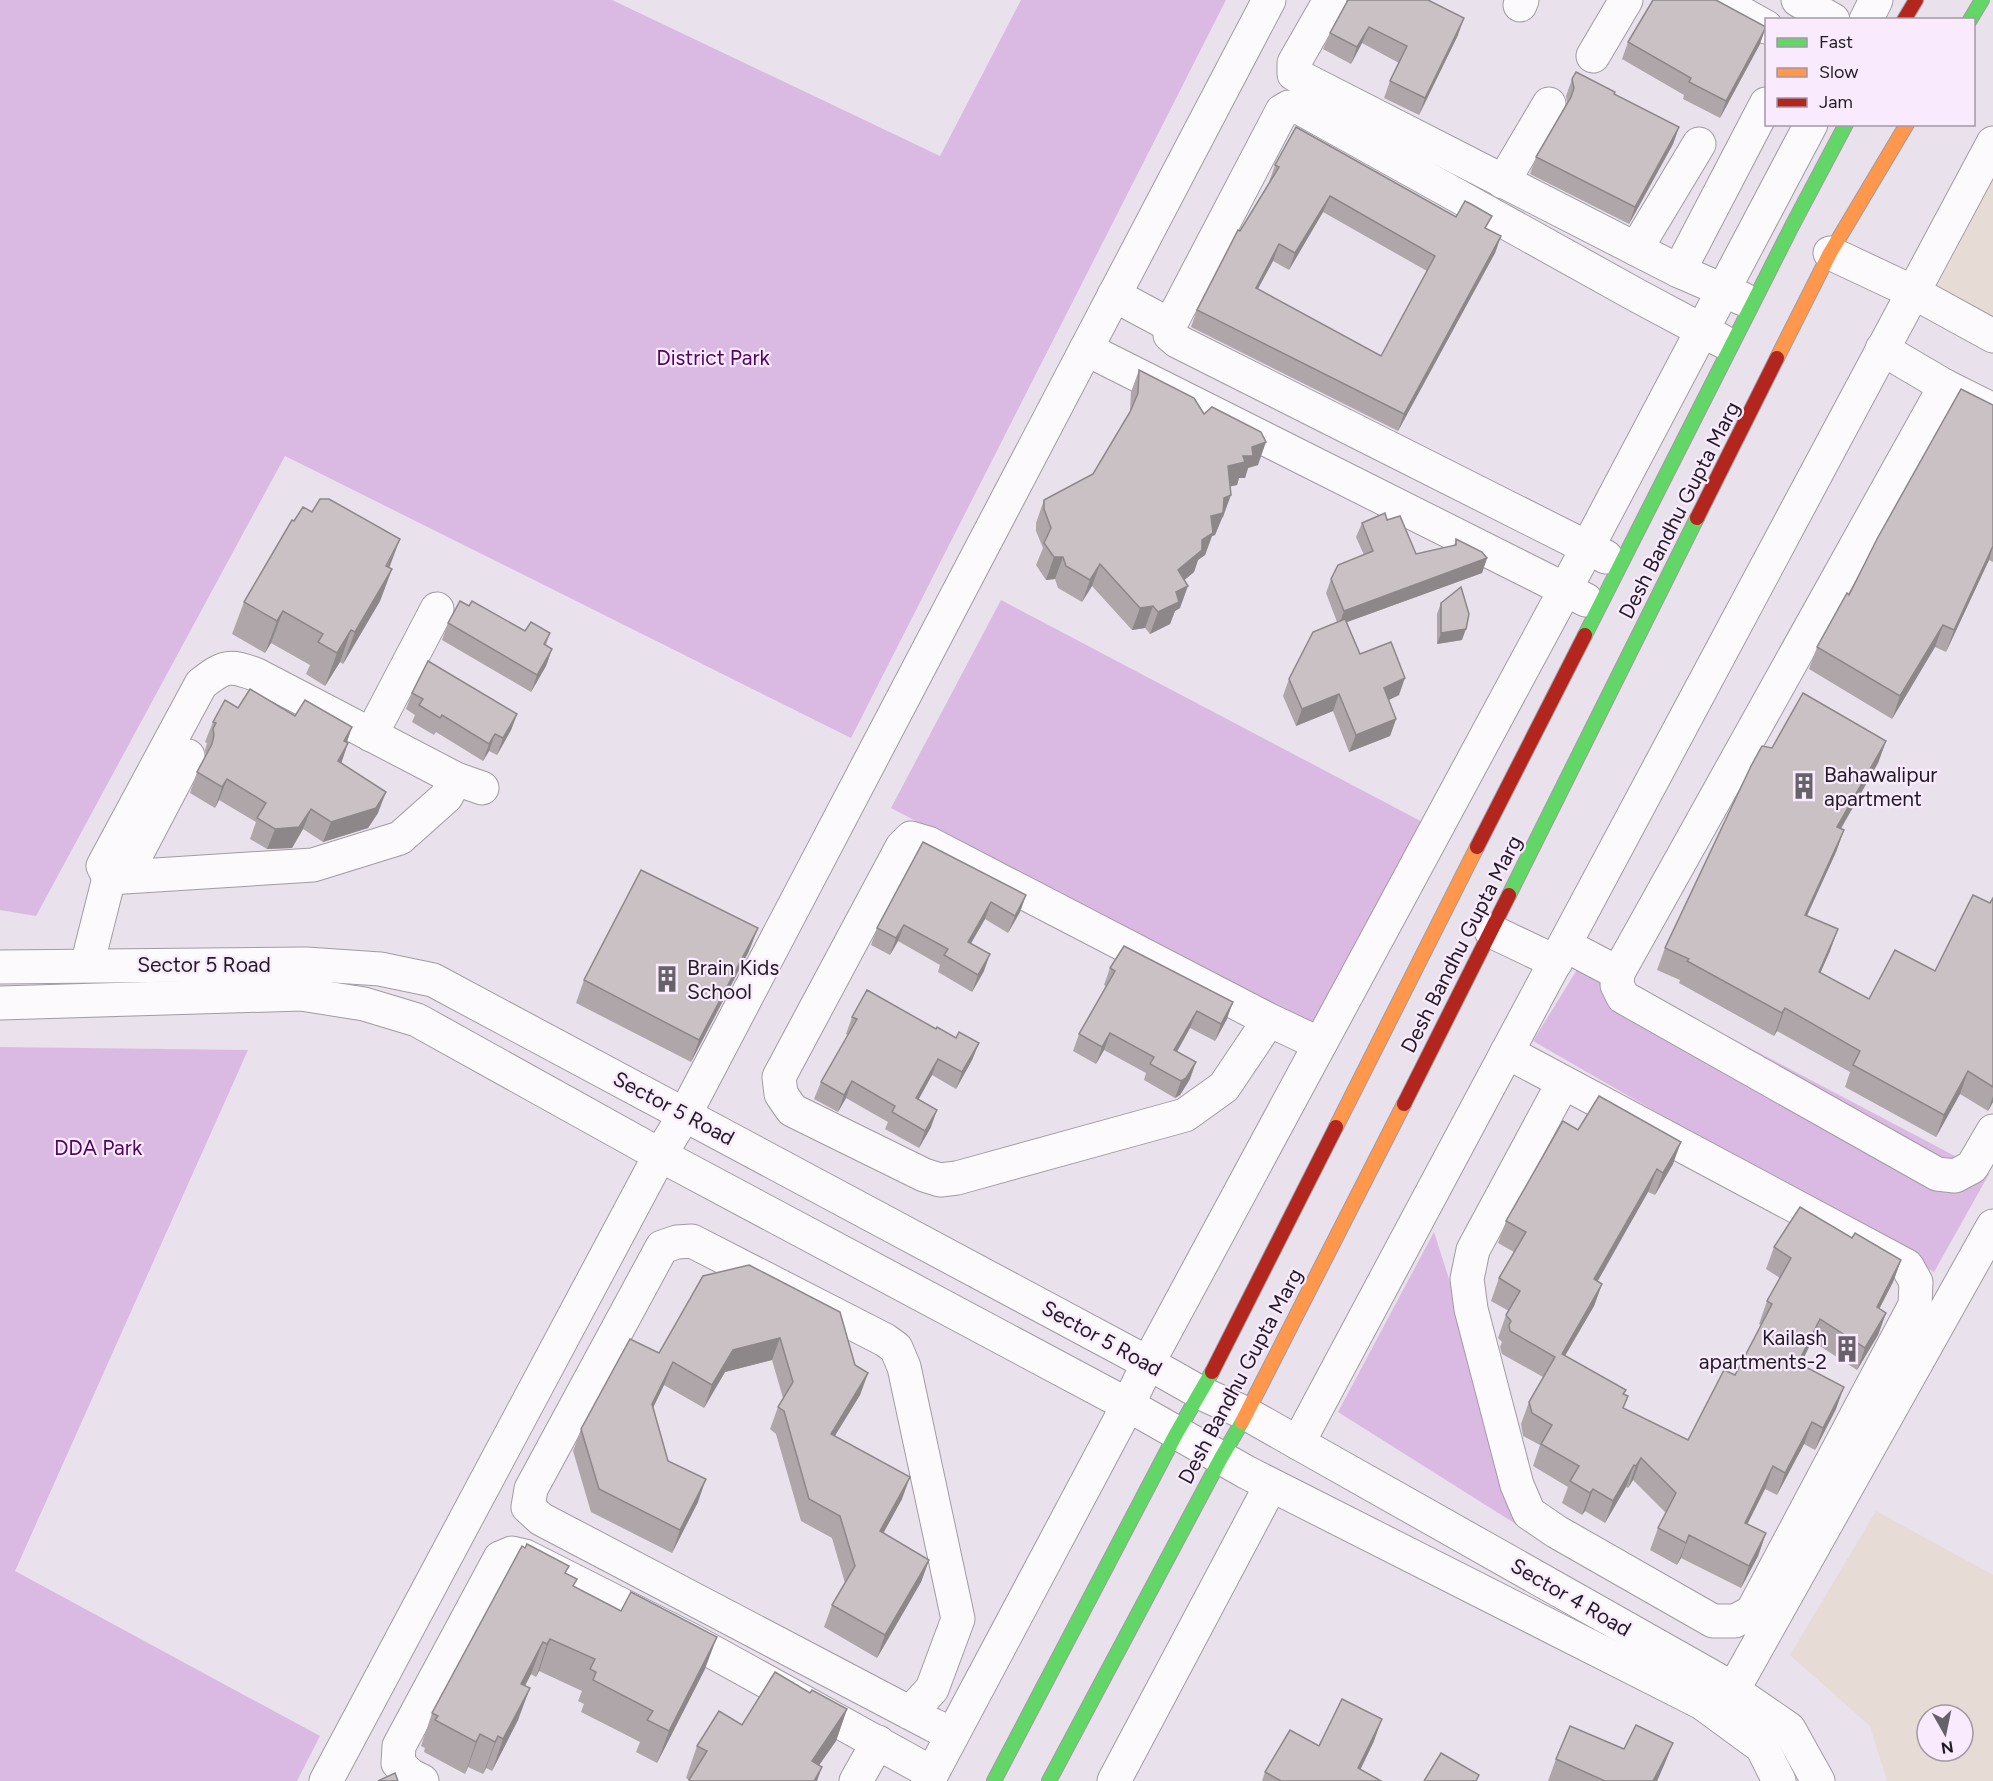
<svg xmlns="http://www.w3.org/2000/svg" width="1993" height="1781" viewBox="0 0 1993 1781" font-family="Figtree,sans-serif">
<rect width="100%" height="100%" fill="#e9e1ec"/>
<g fill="#e6dcd5" fill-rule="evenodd">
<polygon points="1993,179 1993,334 1931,299"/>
<path d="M1876 1511 1993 1575V1781H1887L1870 1726 1790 1655ZM1927 1715H1963V1751H1927Z"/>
</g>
<g fill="#dabae3">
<polygon points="0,0 612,0 940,156 1021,0 1226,0 851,738 285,456 36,916 0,910"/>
<polygon points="1001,600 1430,826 1320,1034 891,808"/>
<polygon points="1583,960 1989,1174 1934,1272 1533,1041"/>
<polygon points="0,1047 248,1050 15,1571 320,1736 297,1781 0,1781"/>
<polygon points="1434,1232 1530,1533 1338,1412"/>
</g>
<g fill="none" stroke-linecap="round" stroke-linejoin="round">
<defs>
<g id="street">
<polyline points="1330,0 1294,63 1294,74 1679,271"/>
<polyline points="1718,0 1766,27"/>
<polyline points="1798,0 1833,20"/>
<polyline points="1520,5 1522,0"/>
<polyline points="1866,20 1876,0"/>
<polyline points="1593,56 1626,0"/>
<polyline points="1503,182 1549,104"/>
<polyline points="1636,249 1699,144"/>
<polyline points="1830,253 1913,292 1993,336"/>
<polyline points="1114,295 1170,325"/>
<polyline points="1743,299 1679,271 1766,104"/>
<polyline points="1086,349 1586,600"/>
<polyline points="1882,349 1945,386 1993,410"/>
<polyline points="1945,386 1618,973 1617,985 1623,997 1937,1174 1955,1176 1972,1167 1993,1131"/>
<polyline points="1606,557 1177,341 1170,335 1170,325 1282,111 1289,107 1300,108 1636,295 1722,341"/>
<polyline points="371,735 437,609"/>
<polyline points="125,876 188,756"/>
<polyline points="109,878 313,865 400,838 446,797 456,779"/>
<polyline points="1491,931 1556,962"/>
<polyline points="1565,945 1618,973"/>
<path d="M87 965 109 878 103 866 201 684C224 666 229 664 257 675L456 779 482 788"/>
<polyline points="0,967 306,964 380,969 433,980 1148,1363 1201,1393 1247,1414 1718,1680 1789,1729 1818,1781"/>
<polyline points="0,1003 301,994 364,1004 417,1020 660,1155 1128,1405 1246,1472 1702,1703 1762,1747 1779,1781"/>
<polyline points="1269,1020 1224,1087 1185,1115 957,1178 940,1180 924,1175 792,1110 781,1094 779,1077 902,847 911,838 928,843 1269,1020 1320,1044"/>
<polyline points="1507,1052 1907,1266 1916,1282 1915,1305 1752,1612 1735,1621 1713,1621 1557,1532 1529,1513 1517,1485 1471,1309 1467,1279 1473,1250 1563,1083"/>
<polyline points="1298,1443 1993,143"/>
<polyline points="1733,1690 1993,1226"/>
<polyline points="910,1713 932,1689 958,1619 904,1367 896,1348 885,1340 692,1241 677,1242 662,1247 531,1489 528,1507 541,1519 933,1725 952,1734"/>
<polyline points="326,1781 660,1155 685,1114 1269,0"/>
<polyline points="422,1781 410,1775 398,1763 399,1746 500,1558 512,1553 525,1556 693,1641 932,1773"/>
<polyline points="856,1781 878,1742"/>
<polyline points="928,1781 1128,1405 1148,1363 1565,590 1811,124"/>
<polyline points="1114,1781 1271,1485"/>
</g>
<g id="fast">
<polyline points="1970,20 1982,0"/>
<polyline points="1585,635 1793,224 1846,124"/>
<polyline points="1509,895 1697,518"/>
<polyline points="994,1781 1176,1434 1212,1372"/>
<polyline points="1049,1781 1221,1458 1242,1422"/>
</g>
<g id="slow">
<polyline points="1777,358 1830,253 1907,124"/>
<polyline points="1336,1127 1477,847"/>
<polyline points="1242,1422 1404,1104"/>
</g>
<g id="jam">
<polyline points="1904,20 1916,0"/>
<polyline points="1697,518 1777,358"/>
<polyline points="1477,847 1585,635"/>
<polyline points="1404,1104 1509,895"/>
<polyline points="1212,1372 1336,1127"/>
</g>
</defs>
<use href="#street" stroke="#a19ba3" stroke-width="35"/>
<use href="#fast" stroke="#a19ba3" stroke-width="16"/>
<use href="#slow" stroke="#a19ba3" stroke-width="16"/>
<use href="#jam" stroke="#a19ba3" stroke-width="16"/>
<use href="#street" stroke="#fcfafc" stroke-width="33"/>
<use href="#fast" stroke="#63d668" stroke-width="14"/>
<use href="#slow" stroke="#ff974d" stroke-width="14"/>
<use href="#jam" stroke="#b3261e" stroke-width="14"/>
</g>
<g fill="#aea6a9" fill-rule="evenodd">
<polygon points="1348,0 1458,35 1419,115 1384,98 1390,81 1399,63 1362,43 1351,64 1323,49 1330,33"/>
<polygon points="1628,42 1760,44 1720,118 1683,99 1684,95 1622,59"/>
<polygon points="1572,79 1614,94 1679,127 1673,144 1629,224 1530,174 1536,157 1567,103 1566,96"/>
<path d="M1275 165 1456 217 1487 229 1501 236 1495 253 1398 431 1191 327 1197 310 1240 231 1270 182H1269ZM1323 212 1427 271 1381 356 1258 289 1273 261 1289 270Z"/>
<polygon points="1139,370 1204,414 1258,465 1248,468 1245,478 1239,478 1237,485 1230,486 1223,517 1222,518 1215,535 1212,536 1205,555 1198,560 1194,572 1184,580 1180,608 1175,611 1170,624 1150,634 1145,628 1132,630 1092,586 1082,602 1058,588 1055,579 1046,580 1036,565 1043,548 1036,531 1036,523 1044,500 1093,474 1130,412 1131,392"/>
<polygon points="1993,405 1993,562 1989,560 1946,652 1935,647 1892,719 1809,669 1817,647 1849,595"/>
<polygon points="1387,520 1416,554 1454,546 1456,539 1487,558 1482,573 1347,622 1360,654 1399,695 1389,700 1396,719 1390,736 1349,752 1333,711 1296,726 1283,696 1289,679 1337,622 1326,593 1331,579 1364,555 1356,537 1362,523"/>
<polygon points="389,567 392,569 380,601 343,664 340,662 325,686 306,674 310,665 271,643 265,653 232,634 244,602"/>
<polygon points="1441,603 1462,640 1437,644 1437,614"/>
<polygon points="469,606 525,631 550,633 546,645 552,649 546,666 531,692 442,640 448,623"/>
<polygon points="412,693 517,714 511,730 497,755 489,751 483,761 436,732 434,735 412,722 415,715 406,709"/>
<polygon points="238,708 295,716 348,743 341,763 378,813 368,828 323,842 303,829 292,848 267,849 250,839 256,822 219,800 215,808 190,793 197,772 206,755 205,750 207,743 205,742 213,722"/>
<polygon points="1886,741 1878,763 1841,829 1844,830 1836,852 1807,916 1830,951 1820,973 1869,999 1935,971 1990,903 1993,898 1993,1102 1988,1111 1960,1094 1936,1137 1845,1087 1850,1072 1777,1031 1774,1036 1679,983 1680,980 1657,970 1665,948 1772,748"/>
<polygon points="1026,895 1020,912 1008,933 985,919 971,943 984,971 972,992 938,972 940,965 898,941 890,955 871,945 877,928"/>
<polygon points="749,951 691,1062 576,1003 584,980"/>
<polygon points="1110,968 1227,1019 1215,1041 1190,1028 1177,1052 1190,1079 1180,1095 1175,1098 1144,1080 1146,1073 1104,1050 1096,1064 1073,1051 1079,1034 1106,986 1104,985"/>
<polygon points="852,1017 936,1029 956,1038 979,1043 972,1060 956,1089 932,1075 918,1100 931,1127 919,1148 885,1129 888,1122 846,1098 838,1112 814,1099 821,1082 848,1035 846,1034"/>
<polygon points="1578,1130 1673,1164 1655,1195 1648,1192 1597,1281 1602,1284 1594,1306 1565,1356 1626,1390 1624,1394 1624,1408 1688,1440 1735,1375 1761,1325 1759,1324 1767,1301 1780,1278 1766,1269 1774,1247 1852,1238 1901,1260 1893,1282 1879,1309 1886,1313 1878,1335 1857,1370 1812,1341 1800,1364 1836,1409 1815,1450 1804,1444 1777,1495 1765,1489 1747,1524 1766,1533 1758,1556 1741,1588 1681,1558 1677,1565 1650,1550 1658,1528 1666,1513 1633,1480 1628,1488 1626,1487 1605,1523 1585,1511 1582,1515 1562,1503 1568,1487 1533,1466 1540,1445 1523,1436 1521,1424 1529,1402 1543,1377 1502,1354 1500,1347 1502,1342 1498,1338 1506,1315 1509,1311 1491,1301 1499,1278 1514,1252 1498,1243 1506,1221"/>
<polygon points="703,1276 868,1373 860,1395 835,1436 902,1499 883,1533 929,1560 921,1582 877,1658 824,1627 832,1605 845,1583 832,1538 801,1521 776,1434 770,1429 778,1407 783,1398 772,1360 725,1372 704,1408 664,1385 653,1408 668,1461 698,1502 672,1553 591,1512 573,1451 581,1429 659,1353"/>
<polygon points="566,1574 574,1587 705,1669 657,1763 636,1752 640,1742 581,1712 584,1704 578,1701 582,1691 539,1671 536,1677 531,1674 525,1686 518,1720 492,1771 486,1768 483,1774 468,1767 465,1774 424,1752 425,1748 421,1746 432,1713"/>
<polygon points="810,1693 847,1709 836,1741 819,1765 817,1781 688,1781 689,1780 686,1778 697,1746"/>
<polygon points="1374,1741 1360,1769 1381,1781 1262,1781 1265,1772 1319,1746"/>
<polygon points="1673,1743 1664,1765 1657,1781 1548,1781 1556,1759"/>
</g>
<g fill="#8d8789">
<polygon points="1464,18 1458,35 1419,115 1425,98"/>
<polygon points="1369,27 1362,43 1351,64 1357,47"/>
<polygon points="1766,27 1760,44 1720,118 1726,101"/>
<polygon points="1679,127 1673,144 1629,224 1635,207"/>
<polygon points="1330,196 1323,212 1289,270 1295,253"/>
<polygon points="1501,236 1495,253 1398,431 1404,414"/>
<polygon points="1279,244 1273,261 1249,305 1256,288"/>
<polygon points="1266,442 1258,465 1248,468 1245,478 1239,478 1237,485 1220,489 1228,466 1243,456 1252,447"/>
<polygon points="1231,495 1223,517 1222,518 1215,535 1212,536 1205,555 1198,560 1194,572 1170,592 1178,570 1211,516 1224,498"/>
<polygon points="400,539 388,571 392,569 380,601 343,664 355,632"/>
<polygon points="1993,546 1989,560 1946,652 1954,630"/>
<polygon points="1054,557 1063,557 1055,579 1046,580"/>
<polygon points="1487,558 1482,573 1339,625 1344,611"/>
<polygon points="1100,564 1092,586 1082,602 1090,580"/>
<polygon points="1188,586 1180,608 1175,611 1170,624 1150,634 1158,612 1176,592"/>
<polygon points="1153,606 1145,628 1132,630 1140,608"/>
<polygon points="283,611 271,643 265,653 277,621"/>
<polygon points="1943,625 1935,647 1892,719 1900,696"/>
<polygon points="1466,629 1462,640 1437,644 1441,633"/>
<polygon points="351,630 340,662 325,686 337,653"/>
<polygon points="552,649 546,666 531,692 537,675"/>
<polygon points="1405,678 1399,695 1378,705 1384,688"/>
<polygon points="1339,694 1333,711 1296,726 1302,709"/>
<polygon points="517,714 511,730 497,755 503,738"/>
<polygon points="1396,719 1390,736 1349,752 1356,735"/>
<polygon points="352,727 345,748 344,741"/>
<polygon points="495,734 489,751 483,761 489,744"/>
<polygon points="1886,741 1878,763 1829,849 1837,827"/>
<polygon points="348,743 341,764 338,761"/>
<polygon points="227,779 219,800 215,808 222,787"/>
<polygon points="386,792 378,813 368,828 323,842 331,822"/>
<polygon points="311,809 303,829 292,848 267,849 275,829"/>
<polygon points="1844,830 1836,852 1797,937 1805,915"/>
<polygon points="1026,895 1020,912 1008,933 1015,916"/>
<polygon points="991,902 985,919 962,959 968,942"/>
<polygon points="904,925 898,941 890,955 896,938"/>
<polygon points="758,928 749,951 691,1062 699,1040"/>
<polygon points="1838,929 1830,951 1811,994 1819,972"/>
<polygon points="990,954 984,971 972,992 978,975"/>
<polygon points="1233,1002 1227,1019 1215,1041 1221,1024"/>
<polygon points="1785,1008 1777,1031 1774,1036 1782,1013"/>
<polygon points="1197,1011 1190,1028 1168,1067 1174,1050"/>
<polygon points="1110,1033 1104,1050 1096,1064 1102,1047"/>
<polygon points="979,1043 972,1060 956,1089 962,1072"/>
<polygon points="938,1059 932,1075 910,1115 916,1098"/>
<polygon points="1196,1062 1190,1079 1180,1095 1175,1098 1181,1081"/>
<polygon points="1968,1071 1960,1094 1936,1137 1944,1115"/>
<polygon points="852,1081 846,1098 838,1112 844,1095"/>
<polygon points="1993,1096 1993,1102 1988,1111"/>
<polygon points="937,1110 931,1127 919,1148 925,1131"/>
<polygon points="1681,1142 1673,1164 1655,1195 1663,1173"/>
<polygon points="1657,1169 1648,1192 1586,1302 1594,1279"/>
<polygon points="1901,1260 1893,1282 1869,1329 1877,1307"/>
<polygon points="1602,1284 1594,1306 1553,1376 1562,1354"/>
<polygon points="1886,1313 1878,1335 1857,1370 1865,1348"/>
<polygon points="1820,1319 1812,1341 1790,1386 1798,1363"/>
<polygon points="780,1338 772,1360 725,1372 704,1408 712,1385 733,1350"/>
<polygon points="673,1362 664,1385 644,1426 652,1404"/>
<polygon points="868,1373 860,1395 822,1456 831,1434"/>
<polygon points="1844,1387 1836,1409 1815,1450 1823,1428"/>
<polygon points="1812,1422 1804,1444 1777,1495 1785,1473"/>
<polygon points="1641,1458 1633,1480 1628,1488 1636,1466"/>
<polygon points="1634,1465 1626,1487 1605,1523 1613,1501"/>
<polygon points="1773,1466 1765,1489 1737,1545 1745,1523"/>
<polygon points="910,1477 902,1499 872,1554 880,1531"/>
<polygon points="706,1479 698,1502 672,1553 680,1530"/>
<polygon points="1593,1489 1585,1511 1582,1515 1590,1493"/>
<polygon points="1766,1533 1758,1556 1741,1588 1749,1566"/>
<polygon points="1689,1535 1681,1558 1677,1565 1686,1543"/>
<polygon points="929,1560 921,1582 877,1658 885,1635"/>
<polygon points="717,1637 705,1669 657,1763 669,1731"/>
<polygon points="550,1639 539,1671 536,1677 547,1644"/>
<polygon points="543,1642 531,1674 509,1716 521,1684"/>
<polygon points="530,1688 518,1720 492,1771 503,1739"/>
<polygon points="847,1709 836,1741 808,1781 812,1761"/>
<polygon points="1382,1719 1374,1741 1355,1781 1358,1768"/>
<polygon points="480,1734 468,1767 465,1774 476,1742"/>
<polygon points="498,1736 486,1768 483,1774 495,1742"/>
<polygon points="1673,1743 1664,1765 1657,1781 1653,1781"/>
<polygon points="822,1767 817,1781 814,1781"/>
</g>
<g fill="#cac1c4" stroke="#8d8789" stroke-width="1.5" fill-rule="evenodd">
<polygon points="1348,0 1428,0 1464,18 1425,98 1390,81 1407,46 1369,27 1357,47 1330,33"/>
<polygon points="1653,0 1716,0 1766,27 1726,101 1689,82 1691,78 1628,42"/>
<polygon points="1576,72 1615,92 1614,94 1679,127 1635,207 1536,157 1571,97 1574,88 1572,79"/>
<path d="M1296 127 1456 217 1465 201 1471 204 1492 216 1485 228 1501 236 1404 414 1197 310 1238 230 1240 231 1279 167 1275 165ZM1330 196 1435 256 1381 356 1256 288 1279 244 1295 253Z"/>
<polygon points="1139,370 1194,398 1204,414 1212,407 1261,432 1266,442 1252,447 1253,456 1243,456 1245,462 1228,466 1231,495 1224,498 1223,513 1211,516 1213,533 1202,540 1202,550 1178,570 1188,586 1176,592 1179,602 1158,612 1153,606 1140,608 1100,564 1090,580 1066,566 1063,557 1054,557 1044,543 1051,528 1044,509 1044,500 1093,474 1130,412 1138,393"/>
<polygon points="1961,389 1993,405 1993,546 1954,630 1943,625 1900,696 1817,647 1847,593 1849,595 1877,539"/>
<polygon points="320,499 329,499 400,539 386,566 392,569 355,632 351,630 337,653 318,642 323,634 283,611 277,621 244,602 292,520 294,521 303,507 312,512"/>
<polygon points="1385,513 1387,520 1400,516 1416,554 1456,545 1456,539 1482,552 1487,558 1344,611 1331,579 1338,565 1373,551 1362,523"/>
<polygon points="1461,587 1469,614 1466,629 1441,633 1441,603"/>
<polygon points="460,601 469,606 472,601 525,631 531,622 550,633 544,644 552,649 537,675 448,623"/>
<polygon points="1345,619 1360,654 1391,642 1405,678 1384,688 1396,719 1356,735 1339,694 1302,709 1289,679 1313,632"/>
<polygon points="428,661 517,714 503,738 495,734 489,744 442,715 440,718 419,705 423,699 412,693"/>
<polygon points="250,689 295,716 305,700 352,727 344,741 348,743 338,761 386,792 376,808 331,822 311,809 299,827 275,829 257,818 266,803 227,779 222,787 197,772 212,744 214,735 213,729 216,723 213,722 225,700 238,708"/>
<polygon points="1803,693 1886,741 1837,827 1844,830 1805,915 1838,929 1819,972 1869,999 1895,950 1935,971 1973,895 1990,903 1993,898 1993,1087 1968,1071 1944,1115 1853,1065 1860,1051 1785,1008 1782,1013 1687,961 1689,959 1665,948 1751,766 1762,746 1772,748"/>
<polygon points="923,842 1026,895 1015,916 991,902 968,942 990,954 978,975 944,955 948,949 904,925 896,938 877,928"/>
<polygon points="641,870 758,928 699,1040 584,980"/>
<polygon points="1124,946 1233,1002 1221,1024 1197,1011 1174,1050 1196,1062 1186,1078 1181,1081 1150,1064 1154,1057 1110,1033 1102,1047 1079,1034 1115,971 1110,968"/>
<polygon points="867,990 936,1029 937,1027 956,1038 959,1032 979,1043 962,1072 938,1059 916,1098 937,1110 925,1131 892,1112 895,1106 852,1081 844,1095 821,1082 857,1019 852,1017"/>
<polygon points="1599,1096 1681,1142 1663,1173 1657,1169 1594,1279 1602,1284 1562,1354 1626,1390 1623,1394 1628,1396 1623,1408 1688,1440 1724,1370 1735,1375 1772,1304 1767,1301 1791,1258 1774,1247 1800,1207 1852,1238 1855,1233 1901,1260 1877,1307 1886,1313 1865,1348 1820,1319 1798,1363 1844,1387 1823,1428 1812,1422 1785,1473 1773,1466 1745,1523 1766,1533 1749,1566 1689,1535 1686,1543 1658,1528 1676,1493 1641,1458 1636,1466 1634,1465 1613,1501 1593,1489 1590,1493 1570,1481 1579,1466 1541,1444 1552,1425 1532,1413 1529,1402 1555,1357 1510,1331 1509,1325 1511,1321 1506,1315 1520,1291 1499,1278 1526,1232 1506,1221 1563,1121 1578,1130"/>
<polygon points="749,1265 840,1312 855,1365 868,1373 831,1434 910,1477 880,1531 929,1560 885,1635 832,1605 855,1566 840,1516 809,1499 784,1411 778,1407 793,1382 780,1338 733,1350 712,1385 673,1362 652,1404 668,1461 706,1479 680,1530 599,1489 581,1429 630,1339 659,1353 703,1276"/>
<polygon points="527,1544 569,1566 565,1573 577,1579 573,1586 621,1611 631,1592 717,1637 669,1731 647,1720 653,1711 593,1680 596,1672 590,1669 595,1659 550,1639 547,1644 543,1642 521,1684 530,1688 503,1739 498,1736 495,1742 480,1734 476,1742 435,1720 438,1716 432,1713 522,1546 525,1548"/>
<polygon points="775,1672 810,1693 812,1690 847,1709 812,1761 822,1767 814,1781 691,1781 689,1780 707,1751 697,1746 719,1711 742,1725"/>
<polygon points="1342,1699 1382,1719 1358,1768 1381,1781 1281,1781 1265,1772 1290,1730 1319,1746"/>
<polygon points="1636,1725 1673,1743 1653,1781 1605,1781 1556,1759 1570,1726 1624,1749"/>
<polygon points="1441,1753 1479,1775 1476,1781 1424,1781"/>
<polygon points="395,1773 398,1781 378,1781"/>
</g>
<defs>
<symbol id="building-bare" viewBox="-9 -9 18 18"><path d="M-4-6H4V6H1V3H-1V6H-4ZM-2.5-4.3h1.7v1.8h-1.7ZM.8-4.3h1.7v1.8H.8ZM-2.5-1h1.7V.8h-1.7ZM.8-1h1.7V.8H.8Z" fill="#676169" stroke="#f9eafe" stroke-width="2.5" paint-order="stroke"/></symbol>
</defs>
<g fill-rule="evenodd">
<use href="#building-bare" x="1785" y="767" width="38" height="38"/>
<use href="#building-bare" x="648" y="960" width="38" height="38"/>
<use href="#building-bare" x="1828" y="1330" width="38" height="38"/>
</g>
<g text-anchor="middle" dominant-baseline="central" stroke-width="4.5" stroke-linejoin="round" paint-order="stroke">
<g font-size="21" fill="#520463" stroke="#f9eafe">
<text x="713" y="357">District Park</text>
<text x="98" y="1147">DDA Park</text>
</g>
<g font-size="21" fill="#211c23" stroke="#f9eafe">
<text transform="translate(1679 510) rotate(-63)">Desh Bandhu Gupta Marg</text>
<text transform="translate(1461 944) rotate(-63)">Desh Bandhu Gupta Marg</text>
<text x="204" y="964">Sector 5 Road</text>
<text transform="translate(674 1108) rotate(28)">Sector 5 Road</text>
<text transform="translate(1102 1338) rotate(29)">Sector 5 Road</text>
<text transform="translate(1240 1376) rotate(-62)">Desh Bandhu Gupta Marg</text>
<text transform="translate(1571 1597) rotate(30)">Sector 4 Road</text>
</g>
<g font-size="21" fill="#211c23" stroke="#f9eafe" text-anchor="start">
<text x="1824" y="774">Bahawalipur<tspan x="1824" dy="24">apartment</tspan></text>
<text x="687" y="967">Brain Kids<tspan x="687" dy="24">School</tspan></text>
<text x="1827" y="1337" text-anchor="end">Kailash<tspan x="1827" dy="24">apartments-2</tspan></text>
</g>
</g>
<rect x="1765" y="18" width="210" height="108" fill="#f9eafe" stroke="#a398a6" stroke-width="1.5"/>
<rect x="1777" y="38" width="30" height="9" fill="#63d668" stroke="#a398a6" stroke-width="1.5"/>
<text x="1819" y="48" font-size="18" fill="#211c23">Fast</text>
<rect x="1777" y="68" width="30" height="9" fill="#ff974d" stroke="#a398a6" stroke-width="1.5"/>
<text x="1819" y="78" font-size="18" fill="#211c23">Slow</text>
<rect x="1777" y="98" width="30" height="9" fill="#b3261e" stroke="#a398a6" stroke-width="1.5"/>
<text x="1819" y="108" font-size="18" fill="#211c23">Jam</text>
<g transform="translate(1945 1733) rotate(171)"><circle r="28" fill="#f9eafe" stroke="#a398a6" stroke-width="1.5"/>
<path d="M0-4.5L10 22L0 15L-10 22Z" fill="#676169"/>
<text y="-9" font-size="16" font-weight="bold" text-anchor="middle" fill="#211c23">N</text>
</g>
</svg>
